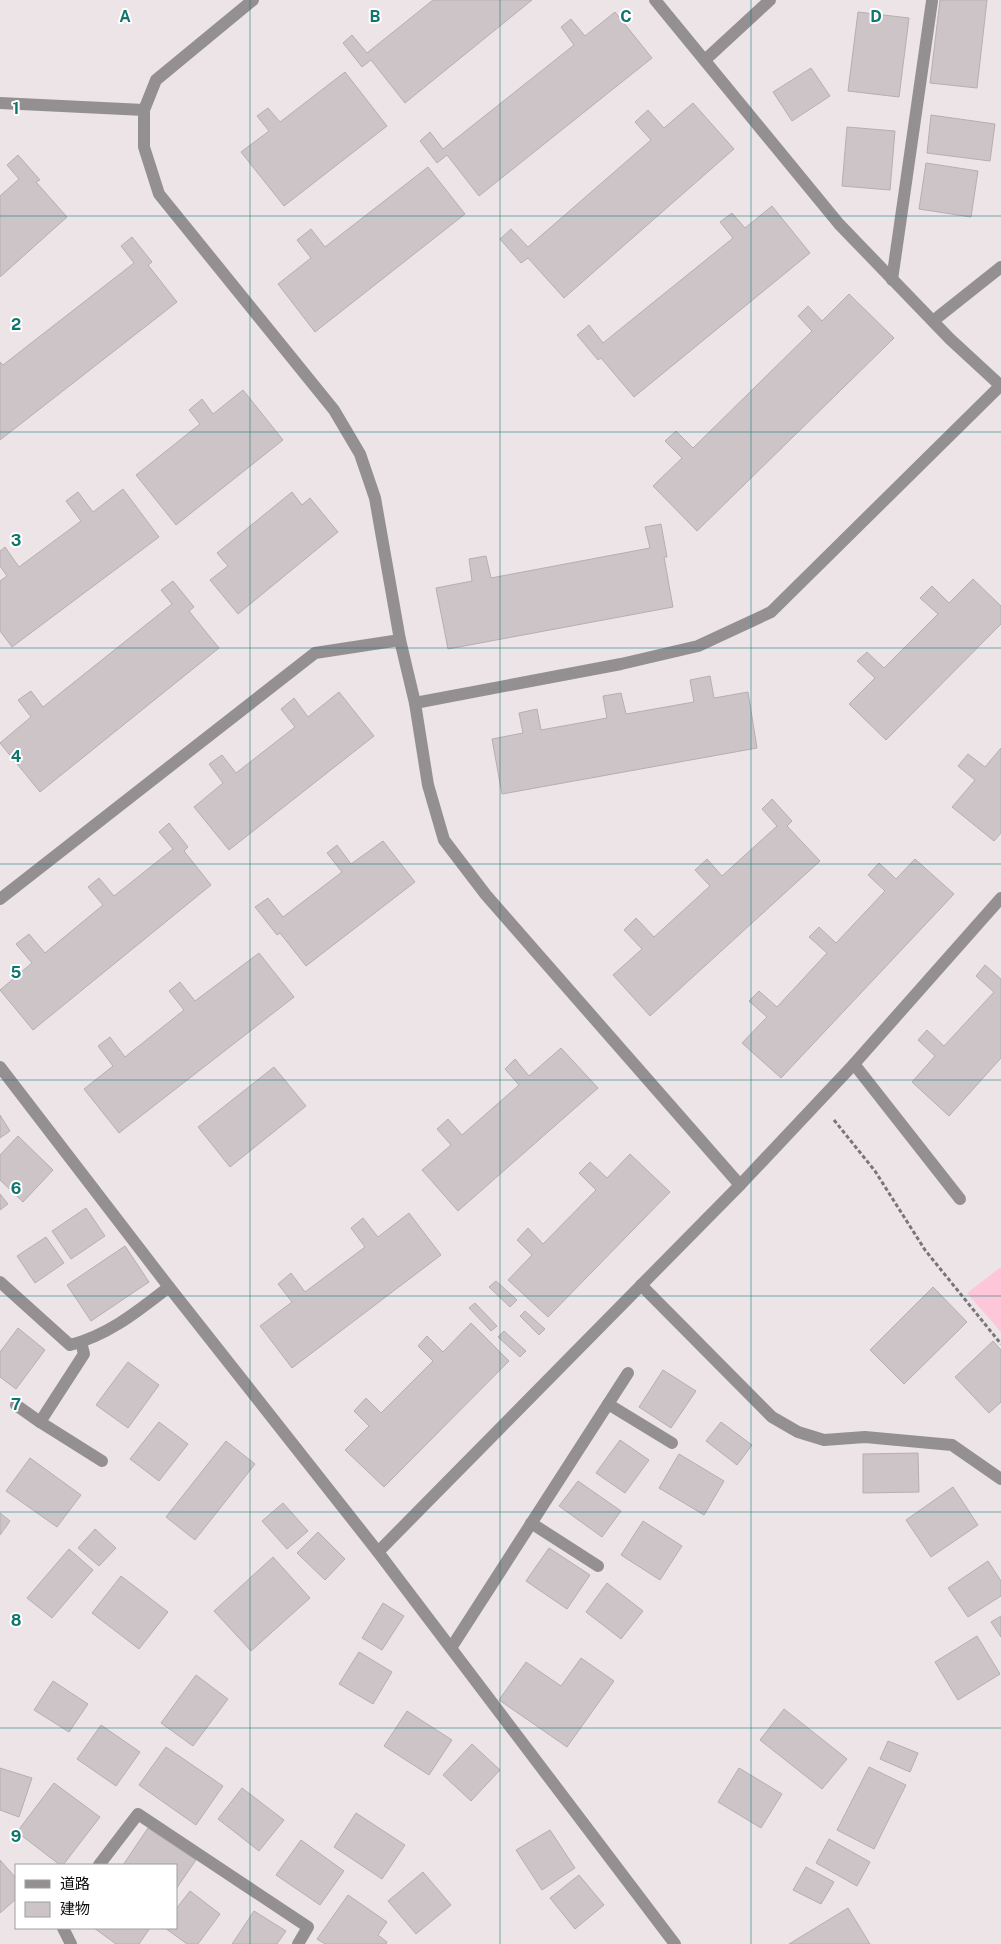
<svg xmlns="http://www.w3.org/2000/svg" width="1001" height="1944" viewBox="0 0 1001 1944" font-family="'Public Sans','Noto Sans JP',sans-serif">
<rect width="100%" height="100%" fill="#ede4e7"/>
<polygon fill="#fdc7d9" points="1001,1267 1001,1332 967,1293"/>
<g fill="#cdc4c7" stroke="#b6aeb1">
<polygon points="433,0 532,0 405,103 371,60 362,67 343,43 352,35 367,53"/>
<polygon points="940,0 987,0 977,88 930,83"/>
<polygon points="615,12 652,58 479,196 447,155 437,163 420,141 430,132 443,149 574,45 561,27 571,19 585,36"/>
<polygon points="858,12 909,18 899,97 848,91"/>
<polygon points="811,68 830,96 792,121 773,92"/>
<polygon points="345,72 387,126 284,206 241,152 269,131 257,116 268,108 280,122"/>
<polygon points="693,103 734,149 564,298 528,258 521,263 500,239 511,229 528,247 651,140 635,122 648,110 664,128"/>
<polygon points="931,115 995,124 990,161 927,153"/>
<polygon points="847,127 895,131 890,190 842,186"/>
<polygon points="18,155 40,180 36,182 67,217 0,277 0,196 19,179 7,165"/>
<polygon points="926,163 978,171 971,217 919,209"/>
<polygon points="428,167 465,214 315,332 278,284 311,258 297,240 311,229 325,247"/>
<polygon points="772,206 810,253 634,397 601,358 598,360 577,335 589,325 603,343 733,238 720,222 732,213 745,228"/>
<polygon points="132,237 152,262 148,265 177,302 0,440 0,362 3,365 134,263 121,246"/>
<polygon points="849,294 894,338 697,531 653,486 682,458 665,441 676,431 693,448 812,331 798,316 808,306 822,321"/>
<polygon points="243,390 283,440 176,525 136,475 200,424 189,410 202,399 213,414"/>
<polygon points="123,489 159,537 12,647 0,631 0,581 7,576 0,566 0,551 5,547 19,567 81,521 66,501 78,492 93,512"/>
<polygon points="292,492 302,505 310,498 338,532 238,614 210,580 228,566 217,553"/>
<polygon points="661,524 667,557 664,557 673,607 448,649 436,588 472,581 469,559 486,556 491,578 650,548 645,527"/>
<polygon points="973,579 1001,606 1001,624 886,740 849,704 875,678 857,661 867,652 884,668 938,614 920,598 932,586 949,603"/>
<polygon points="173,581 194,607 189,611 219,648 40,792 0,743 31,717 18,700 31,691 43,707 172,604 161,590"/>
<polygon points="710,676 714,698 748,692 757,748 502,794 492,739 523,733 519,713 537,709 541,730 607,718 603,696 621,693 626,714 694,702 690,680"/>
<polygon points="339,692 374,736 229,850 194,807 223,783 209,764 222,755 236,773 295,727 281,709 294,698 308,717"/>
<polygon points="1001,748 1001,833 994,841 952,807 975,780 958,766 968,754 985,767"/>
<polygon points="772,799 792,821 787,826 820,861 650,1016 613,975 642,949 624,930 636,918 654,937 710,886 695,870 707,859 722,876 777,826 762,809"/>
<polygon points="169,823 188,847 184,851 211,885 33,1030 0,990 32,963 16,944 29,934 45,953 103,905 88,887 99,878 114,896 173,849 159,832"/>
<polygon points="383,841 415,882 306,966 280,933 277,935 255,907 268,898 283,917 342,872 327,853 337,845 351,864"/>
<polygon points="915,859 954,894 781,1078 742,1043 767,1017 749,1001 759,991 777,1007 827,953 809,937 819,927 836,943 885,891 868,875 879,863 896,879"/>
<polygon points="259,953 294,997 119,1133 84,1089 113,1066 98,1046 110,1037 125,1057 184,1010 169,991 180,982 195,1001"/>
<polygon points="985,965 1001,979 1001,1058 949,1116 912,1082 935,1056 918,1040 927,1030 944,1046 994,992 976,976"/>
<polygon points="561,1048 598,1088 458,1211 422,1170 451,1145 437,1129 448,1119 462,1135 519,1085 505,1069 515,1059 529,1076"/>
<polygon points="274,1067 306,1106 230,1167 198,1127"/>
<polygon points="0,1115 10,1131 0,1138"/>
<polygon points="18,1136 53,1170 23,1202 0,1180 0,1155"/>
<polygon points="630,1154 670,1192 548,1317 508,1280 532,1255 517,1240 528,1228 543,1244 596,1190 579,1173 590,1162 607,1178"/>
<polygon points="0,1194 8,1204 0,1210"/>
<polygon points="86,1208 105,1236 71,1259 52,1231"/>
<polygon points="409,1213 441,1255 292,1368 260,1326 292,1302 278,1284 291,1273 305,1292 365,1247 351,1228 363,1218 378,1237"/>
<polygon points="46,1237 64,1263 35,1283 17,1256"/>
<polygon points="125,1246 149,1282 91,1321 67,1285"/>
<polygon points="496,1281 517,1300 510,1307 489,1287"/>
<polygon points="933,1287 967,1322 904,1384 870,1350"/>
<polygon points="475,1303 497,1326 491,1331 469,1308"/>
<polygon points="525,1311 545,1329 539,1335 520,1316"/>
<polygon points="471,1323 509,1361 384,1487 345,1450 369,1426 354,1411 366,1398 381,1413 433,1361 418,1346 427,1336 443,1352"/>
<polygon points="18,1328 45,1350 16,1389 0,1377 0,1352"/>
<polygon points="504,1331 526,1351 520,1357 498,1337"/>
<polygon points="993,1341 1001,1350 1001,1402 989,1413 955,1377"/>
<polygon points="128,1362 159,1385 128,1428 96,1405"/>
<polygon points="663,1370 696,1391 671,1428 639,1407"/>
<polygon points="159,1422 188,1444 159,1481 130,1459"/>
<polygon points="721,1422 752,1445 737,1465 706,1441"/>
<polygon points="620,1440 649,1460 625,1493 596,1473"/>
<polygon points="226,1441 255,1464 195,1540 166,1517"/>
<polygon points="918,1453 919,1492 863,1493 863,1454"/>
<polygon points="679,1454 724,1481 704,1515 659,1488"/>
<polygon points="30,1458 81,1495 57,1527 6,1491"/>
<polygon points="578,1481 621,1511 602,1537 559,1506"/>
<polygon points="953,1487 978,1525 931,1557 906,1520"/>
<polygon points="283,1503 308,1531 287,1549 262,1521"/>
<polygon points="0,1513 10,1521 0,1535"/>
<polygon points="643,1521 682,1546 660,1580 621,1555"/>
<polygon points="95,1529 116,1548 99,1566 78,1548"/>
<polygon points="318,1532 345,1559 325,1580 297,1553"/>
<polygon points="549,1548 590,1575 567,1609 526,1581"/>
<polygon points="69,1549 93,1570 52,1618 27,1598"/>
<polygon points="273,1557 310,1598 251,1651 214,1611"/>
<polygon points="988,1561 1001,1581 1001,1596 968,1617 948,1588"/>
<polygon points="121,1576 168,1612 139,1649 92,1613"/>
<polygon points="607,1583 643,1611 621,1639 586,1612"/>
<polygon points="383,1603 404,1616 382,1650 362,1638"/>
<polygon points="1001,1616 1001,1637 991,1622"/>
<polygon points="977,1636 1000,1674 958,1700 935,1662"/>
<polygon points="359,1652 392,1672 373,1704 339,1684"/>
<polygon points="581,1658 614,1681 567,1747 499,1700 526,1662 561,1686"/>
<polygon points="196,1675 228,1699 193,1746 161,1723"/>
<polygon points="53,1681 88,1704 69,1732 34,1710"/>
<polygon points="784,1709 847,1759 822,1789 760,1740"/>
<polygon points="407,1711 452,1740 429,1775 384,1746"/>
<polygon points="101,1725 140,1752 116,1786 77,1759"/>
<polygon points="888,1741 918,1753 910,1772 880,1759"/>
<polygon points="472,1744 500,1770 471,1801 443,1775"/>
<polygon points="166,1747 223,1786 196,1825 139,1785"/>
<polygon points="869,1767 906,1785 874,1849 837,1830"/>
<polygon points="0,1768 32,1778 19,1817 0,1810"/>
<polygon points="739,1768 782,1794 761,1828 718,1802"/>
<polygon points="54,1783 100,1817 63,1865 60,1865 17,1832"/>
<polygon points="242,1788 284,1820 259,1851 218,1819"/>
<polygon points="356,1813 405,1845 382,1879 334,1847"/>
<polygon points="148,1828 196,1860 176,1889 176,1865 123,1865"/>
<polygon points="550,1830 575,1868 542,1890 516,1850"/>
<polygon points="829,1839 870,1862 857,1886 816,1863"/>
<polygon points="301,1840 344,1871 320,1905 276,1875"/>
<polygon points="0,1860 16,1878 16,1899 0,1913"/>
<polygon points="806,1867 834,1882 821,1904 793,1890"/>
<polygon points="423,1872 451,1905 416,1934 388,1901"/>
<polygon points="579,1875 604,1905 575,1929 550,1898"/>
<polygon points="190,1891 220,1914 198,1944 187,1944 165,1928 176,1928 176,1909"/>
<polygon points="348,1895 387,1922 378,1935 387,1942 386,1944 325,1944 317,1939"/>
<polygon points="848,1908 870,1944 789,1944"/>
<polygon points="254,1911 286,1931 277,1944 232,1944"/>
<polygon points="94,1928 150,1928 139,1944 116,1944"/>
</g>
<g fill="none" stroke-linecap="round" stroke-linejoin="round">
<polyline stroke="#7a7577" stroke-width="3" stroke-dasharray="4 2.5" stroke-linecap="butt" points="834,1120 875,1171 925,1250 1001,1344"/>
<g stroke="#949091" stroke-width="12">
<polyline points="253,0 156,80 144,110 144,147 159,194 334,410 360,454 375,498 400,640 415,703 428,785 444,840 486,895 740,1185"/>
<polyline points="655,0 839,224 950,339 1001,386"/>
<polyline points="705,60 770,0"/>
<polyline points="0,103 144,110"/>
<polyline points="892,280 932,1"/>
<polyline points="933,321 1001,267"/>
<polyline points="415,703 621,664 698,646 771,612 1000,386"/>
<polyline points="0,899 315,653 400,640"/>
<polyline points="854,1064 960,1199"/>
<polyline points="0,1067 169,1287 378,1552 675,1944"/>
<path d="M0 1282 70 1345C109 1335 138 1311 169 1287"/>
<polyline points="641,1285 772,1417 798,1432 824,1440 865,1437 952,1445 1001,1479"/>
<polyline points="608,1404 672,1443"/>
<polyline points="16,1405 40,1422 84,1354 81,1342"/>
<polyline points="40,1422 102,1461"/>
<polyline points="531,1523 598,1566"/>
<polyline points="378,1552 740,1185 854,1064 1001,898"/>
<polyline points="451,1648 628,1373"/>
<polyline points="99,1865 138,1814 308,1927 298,1944"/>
<polyline points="63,1928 71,1944"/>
</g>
</g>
<path fill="none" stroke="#0f766e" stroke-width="1" stroke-opacity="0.55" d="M250 0V1944M500 0V1944M751 0V1944M0 216H1001M0 432H1001M0 648H1001M0 864H1001M0 1080H1001M0 1296H1001M0 1512H1001M0 1728H1001"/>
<g font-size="16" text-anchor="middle" font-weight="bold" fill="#0f766e" stroke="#fff" stroke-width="4" stroke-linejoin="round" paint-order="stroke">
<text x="125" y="22">A</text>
<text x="375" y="22">B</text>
<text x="626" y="22">C</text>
<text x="876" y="22">D</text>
<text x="16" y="114">1</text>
<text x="16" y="330">2</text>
<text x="16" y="546">3</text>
<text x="16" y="762">4</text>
<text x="16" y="978">5</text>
<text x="16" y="1194">6</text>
<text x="16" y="1410">7</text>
<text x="16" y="1626">8</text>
<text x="16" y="1842">9</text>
</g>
<rect x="15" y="1864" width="162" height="65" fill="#ffffff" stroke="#9f9e9f"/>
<rect x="25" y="1880" width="25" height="8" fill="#949091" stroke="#9f9e9f"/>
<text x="60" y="1889" font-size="15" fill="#100d0e">道路</text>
<rect x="25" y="1902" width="25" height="15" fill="#cdc4c7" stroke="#9f9e9f"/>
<text x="60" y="1914" font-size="15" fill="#100d0e">建物</text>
</svg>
